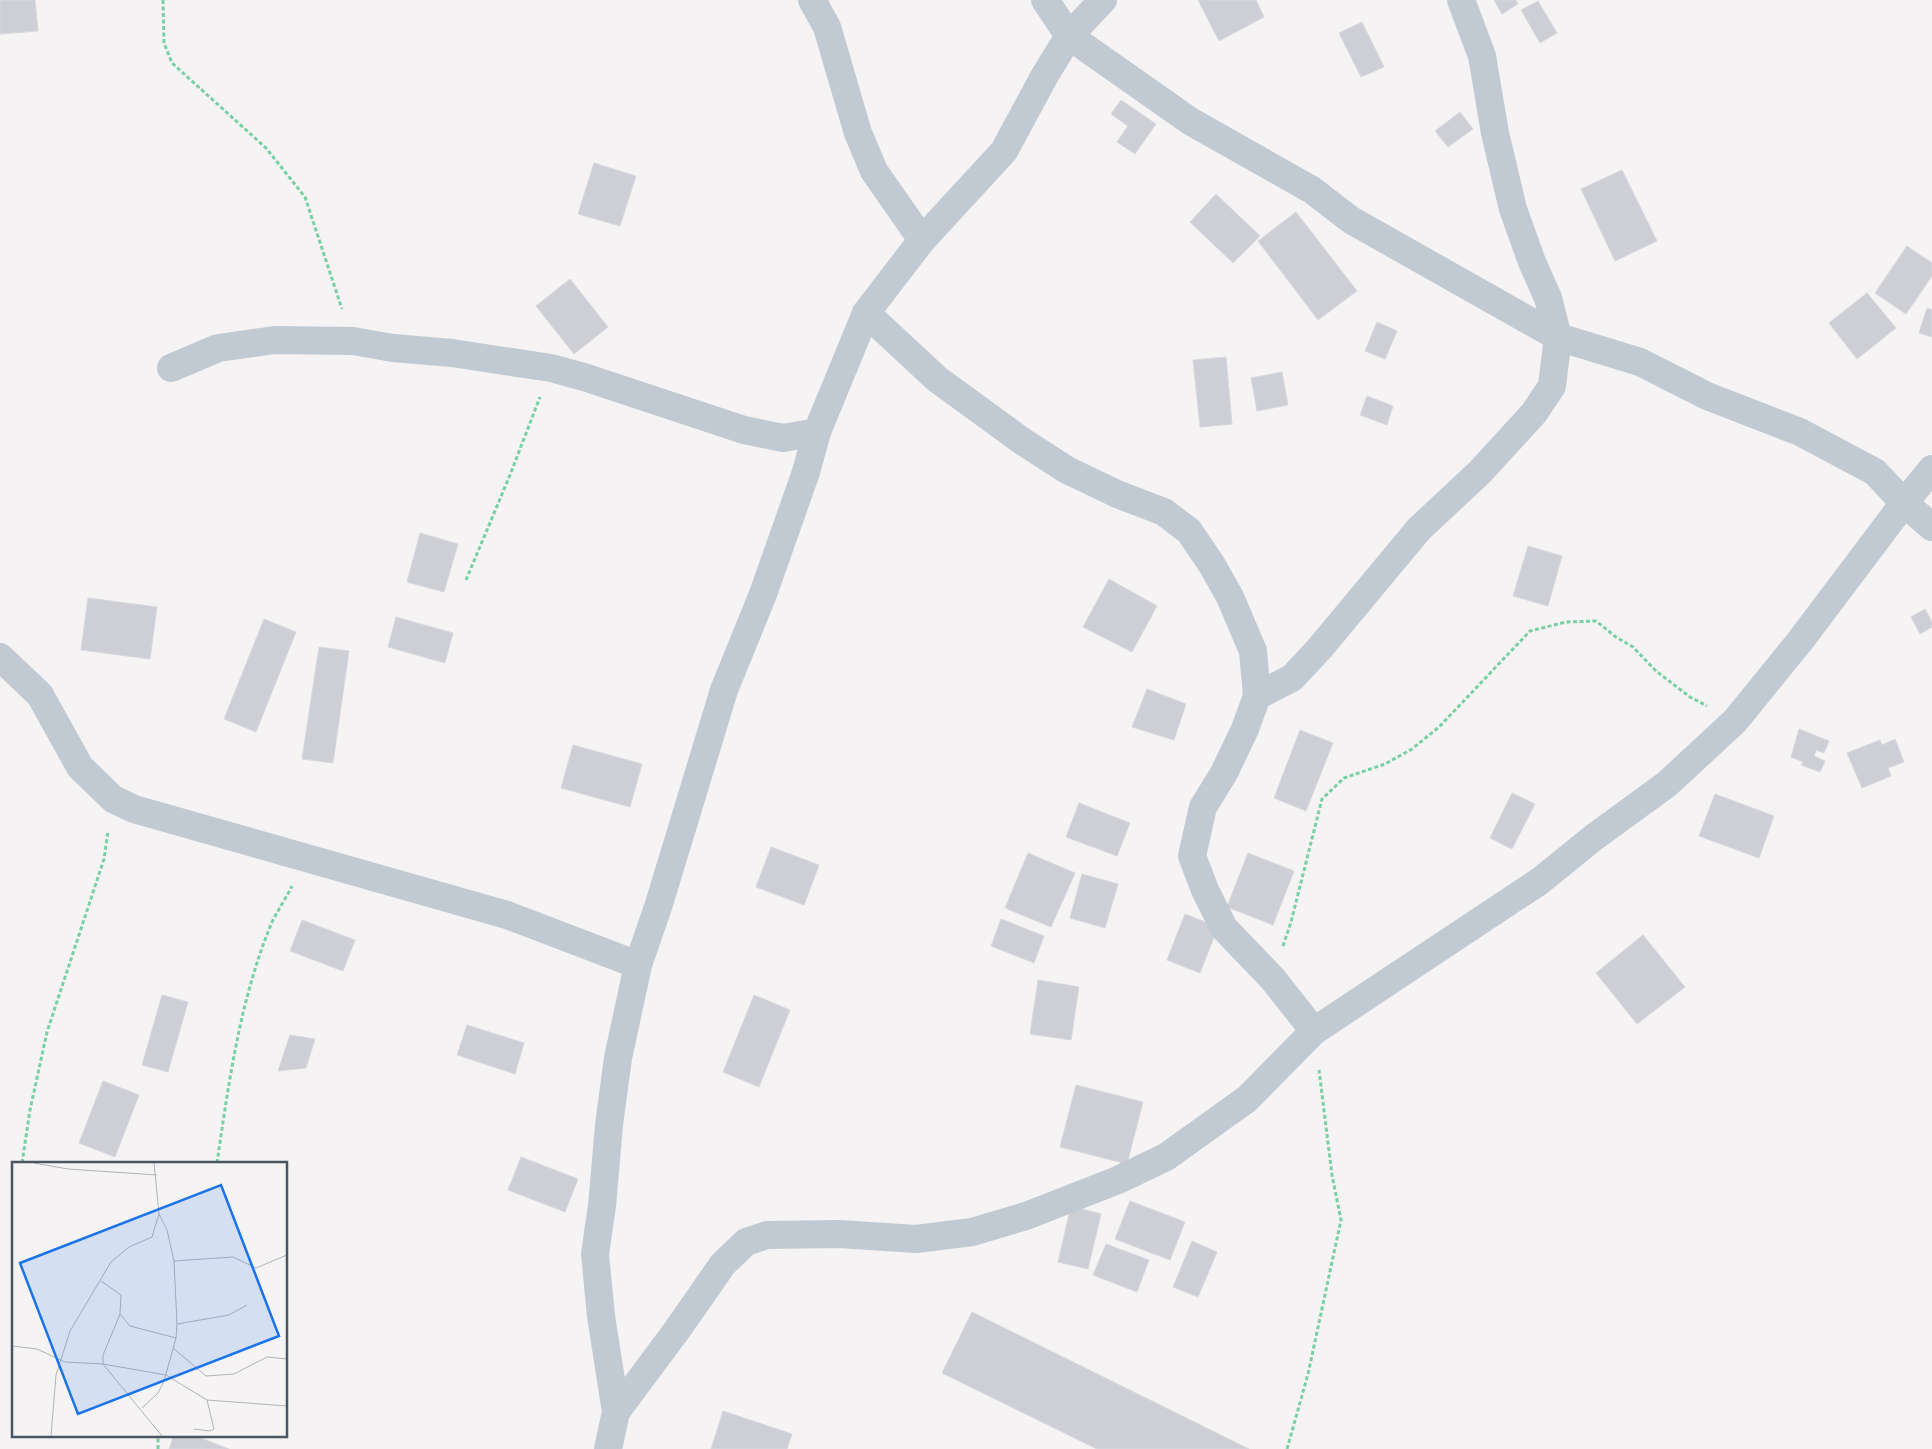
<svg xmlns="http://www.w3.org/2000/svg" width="1932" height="1449" viewBox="0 0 1932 1449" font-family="Roboto,sans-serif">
<rect width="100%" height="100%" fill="#f5f3f3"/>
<g fill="#cdcfd5" stroke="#d7d9de">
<polygon points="0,0 35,0 38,31 0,34"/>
<polygon points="1198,0 1256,0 1264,17 1219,41"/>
<polygon points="1494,0 1516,0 1518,4 1502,14"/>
<polygon points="1538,1 1557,33 1540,43 1521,10"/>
<polygon points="1362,22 1384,67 1361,77 1339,33"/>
<polygon points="1121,100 1156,124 1135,154 1117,142 1128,126 1111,114"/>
<polygon points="1460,112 1473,129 1448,147 1435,131"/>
<polygon points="594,163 636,176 620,226 578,214"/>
<polygon points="1622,170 1657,241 1615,261 1581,189"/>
<polygon points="1216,194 1260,236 1233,263 1190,222"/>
<polygon points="1296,212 1357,291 1318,320 1258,241"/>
<polygon points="1907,246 1932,263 1932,276 1906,314 1875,293"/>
<polygon points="570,279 608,327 574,354 536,306"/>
<polygon points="1867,293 1896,328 1857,359 1829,323"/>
<polygon points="1927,308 1932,310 1932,337 1919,333"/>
<polygon points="1377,322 1397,331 1385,359 1365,351"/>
<polygon points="1226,357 1232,424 1200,427 1193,360"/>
<polygon points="1282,372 1288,405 1257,411 1251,378"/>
<polygon points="1367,396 1393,406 1387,425 1360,415"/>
<polygon points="420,533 458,544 444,592 407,582"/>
<polygon points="1528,546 1562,556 1548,606 1513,596"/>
<polygon points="1109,579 1157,606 1132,652 1083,627"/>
<polygon points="88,598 157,607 150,659 81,650"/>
<polygon points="1925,609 1932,622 1932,627 1920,634 1911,617"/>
<polygon points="396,617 453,633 445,663 388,647"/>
<polygon points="264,619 296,632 256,732 224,719"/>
<polygon points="319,647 349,651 333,763 302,759"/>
<polygon points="1147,689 1186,704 1174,740 1132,727"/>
<polygon points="1799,729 1829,741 1824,753 1816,750 1814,756 1825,761 1820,772 1801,765 1803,762 1791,757"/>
<polygon points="1300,730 1333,743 1306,811 1274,798"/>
<polygon points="1895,739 1904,762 1888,768 1891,776 1862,788 1847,753 1880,740 1882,745"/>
<polygon points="573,745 642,764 630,807 561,788"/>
<polygon points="1512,793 1535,804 1512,849 1490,838"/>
<polygon points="1715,794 1774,816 1759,858 1699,836"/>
<polygon points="1079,803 1130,823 1117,856 1066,837"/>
<polygon points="771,847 819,865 804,905 756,887"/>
<polygon points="1028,853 1075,873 1051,927 1005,908"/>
<polygon points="1248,853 1294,871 1273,925 1227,907"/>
<polygon points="1082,874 1118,884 1105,928 1070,918"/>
<polygon points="1185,914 1218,927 1200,973 1167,960"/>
<polygon points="1001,919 1044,936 1034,963 991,946"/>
<polygon points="302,920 355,940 343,971 290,951"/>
<polygon points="1643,935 1685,987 1637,1024 1596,973"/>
<polygon points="1038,980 1079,987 1071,1040 1030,1034"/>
<polygon points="162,995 188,1002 168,1072 142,1065"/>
<polygon points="754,995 790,1010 759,1087 723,1072"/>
<polygon points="467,1025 524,1043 515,1074 457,1055"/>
<polygon points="290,1035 315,1039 306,1068 278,1071"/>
<polygon points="103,1081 139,1095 115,1157 79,1143"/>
<polygon points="1076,1085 1143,1102 1127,1164 1060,1147"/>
<polygon points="521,1157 578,1179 565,1212 508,1190"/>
<polygon points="1130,1201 1185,1222 1170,1260 1115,1239"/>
<polygon points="1071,1206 1101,1214 1088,1269 1058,1262"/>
<polygon points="1192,1241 1217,1252 1198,1297 1173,1287"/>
<polygon points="1106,1244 1149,1260 1137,1292 1093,1275"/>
<polygon points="972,1312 1249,1449 1097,1449 942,1373"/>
<polygon points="723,1411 792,1434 787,1449 711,1449"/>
<polygon points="174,1435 193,1435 229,1449 169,1449"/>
</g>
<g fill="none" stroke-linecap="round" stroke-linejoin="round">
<g stroke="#7ad0a6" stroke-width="3" stroke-dasharray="4 2.5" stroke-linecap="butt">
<polyline points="163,0 164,43 172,63 266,148 305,197 342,309"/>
<polyline points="466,580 510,475 540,397"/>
<polyline points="1283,946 1291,922 1322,799 1344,778 1385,764 1412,749 1439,727 1530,631 1566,622 1596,621 1616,637 1633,647 1656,671 1690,697 1707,706"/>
<polyline points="22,1163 30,1110 47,1032 104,859 108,831"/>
<path d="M217 1163C229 1081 240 999 272 922 278 910 286 898 292 886"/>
<polyline points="158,1449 158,1435"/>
<polyline points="1287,1449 1308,1374 1341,1220 1332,1175 1319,1070"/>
</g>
<g stroke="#c1cad2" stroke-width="28">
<polyline points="812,0 827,27 858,133 874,171 922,240"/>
<polyline points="1045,0 1069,36 1190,121 1312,190 1351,220 1558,337 1552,386 1534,413 1480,472 1419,529 1320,648 1292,678 1257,696"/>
<polyline points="1461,0 1482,56 1495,133 1513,209 1532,262 1548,298 1558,337 1640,362 1707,396 1800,432 1875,472 1904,503 1932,527"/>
<polyline points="866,313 937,379 1022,441 1067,470 1117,494 1164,512 1189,531 1212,565 1230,597 1253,651 1257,696 1245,729 1224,773 1203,807 1192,856 1205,890 1224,928 1272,978 1314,1031"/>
<polyline points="171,368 218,348 275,340 353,341 393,348 452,353 551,368 584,377 744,430 783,438 817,432 866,313 922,240 1004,151 1045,75 1069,36 1103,0"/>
<polyline points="0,657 40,695 80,767 113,799 134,809 507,915 638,965"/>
<polyline points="616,1412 677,1330 723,1264 746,1242 767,1235 839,1234 916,1239 972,1232 1026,1216 1118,1180 1166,1157 1247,1099 1314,1031 1540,881 1593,838 1667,784 1735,721 1800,641 1904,503 1932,469"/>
<polyline points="608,1449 616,1412 601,1316 595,1254 602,1206 609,1125 618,1058 638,965 659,904 724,690 763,594 806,472 817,432"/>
</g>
</g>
<g transform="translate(12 1162)">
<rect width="275" height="275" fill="#f5f3f3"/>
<path fill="none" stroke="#b1b4b9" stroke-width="1" d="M22 1 56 7 145 13M142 1 147 52 155 68 162 99 165 162M162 99 221 95 244 106 275 93M89 119 109 133 108 152 118 164 164 176M108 152 91 193V202L154 213 195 238 275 244M0 184 25 187 53 200 91 202 150 274M161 186 194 214 222 212 255 195 275 197M130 246 146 231 152 219 164 176 165 162 217 153 235 143M182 267 198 269 202 267 195 238M39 274 44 213 58 169 99 100 117 85 140 75 147 52"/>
<path fill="#1a73e8" fill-opacity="0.15" stroke="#1a73e8" stroke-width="2.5" d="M209 23 267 174 66 252 8 101Z"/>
<rect width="275" height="275" fill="none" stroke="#4a5661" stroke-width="2.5"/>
</g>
</svg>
